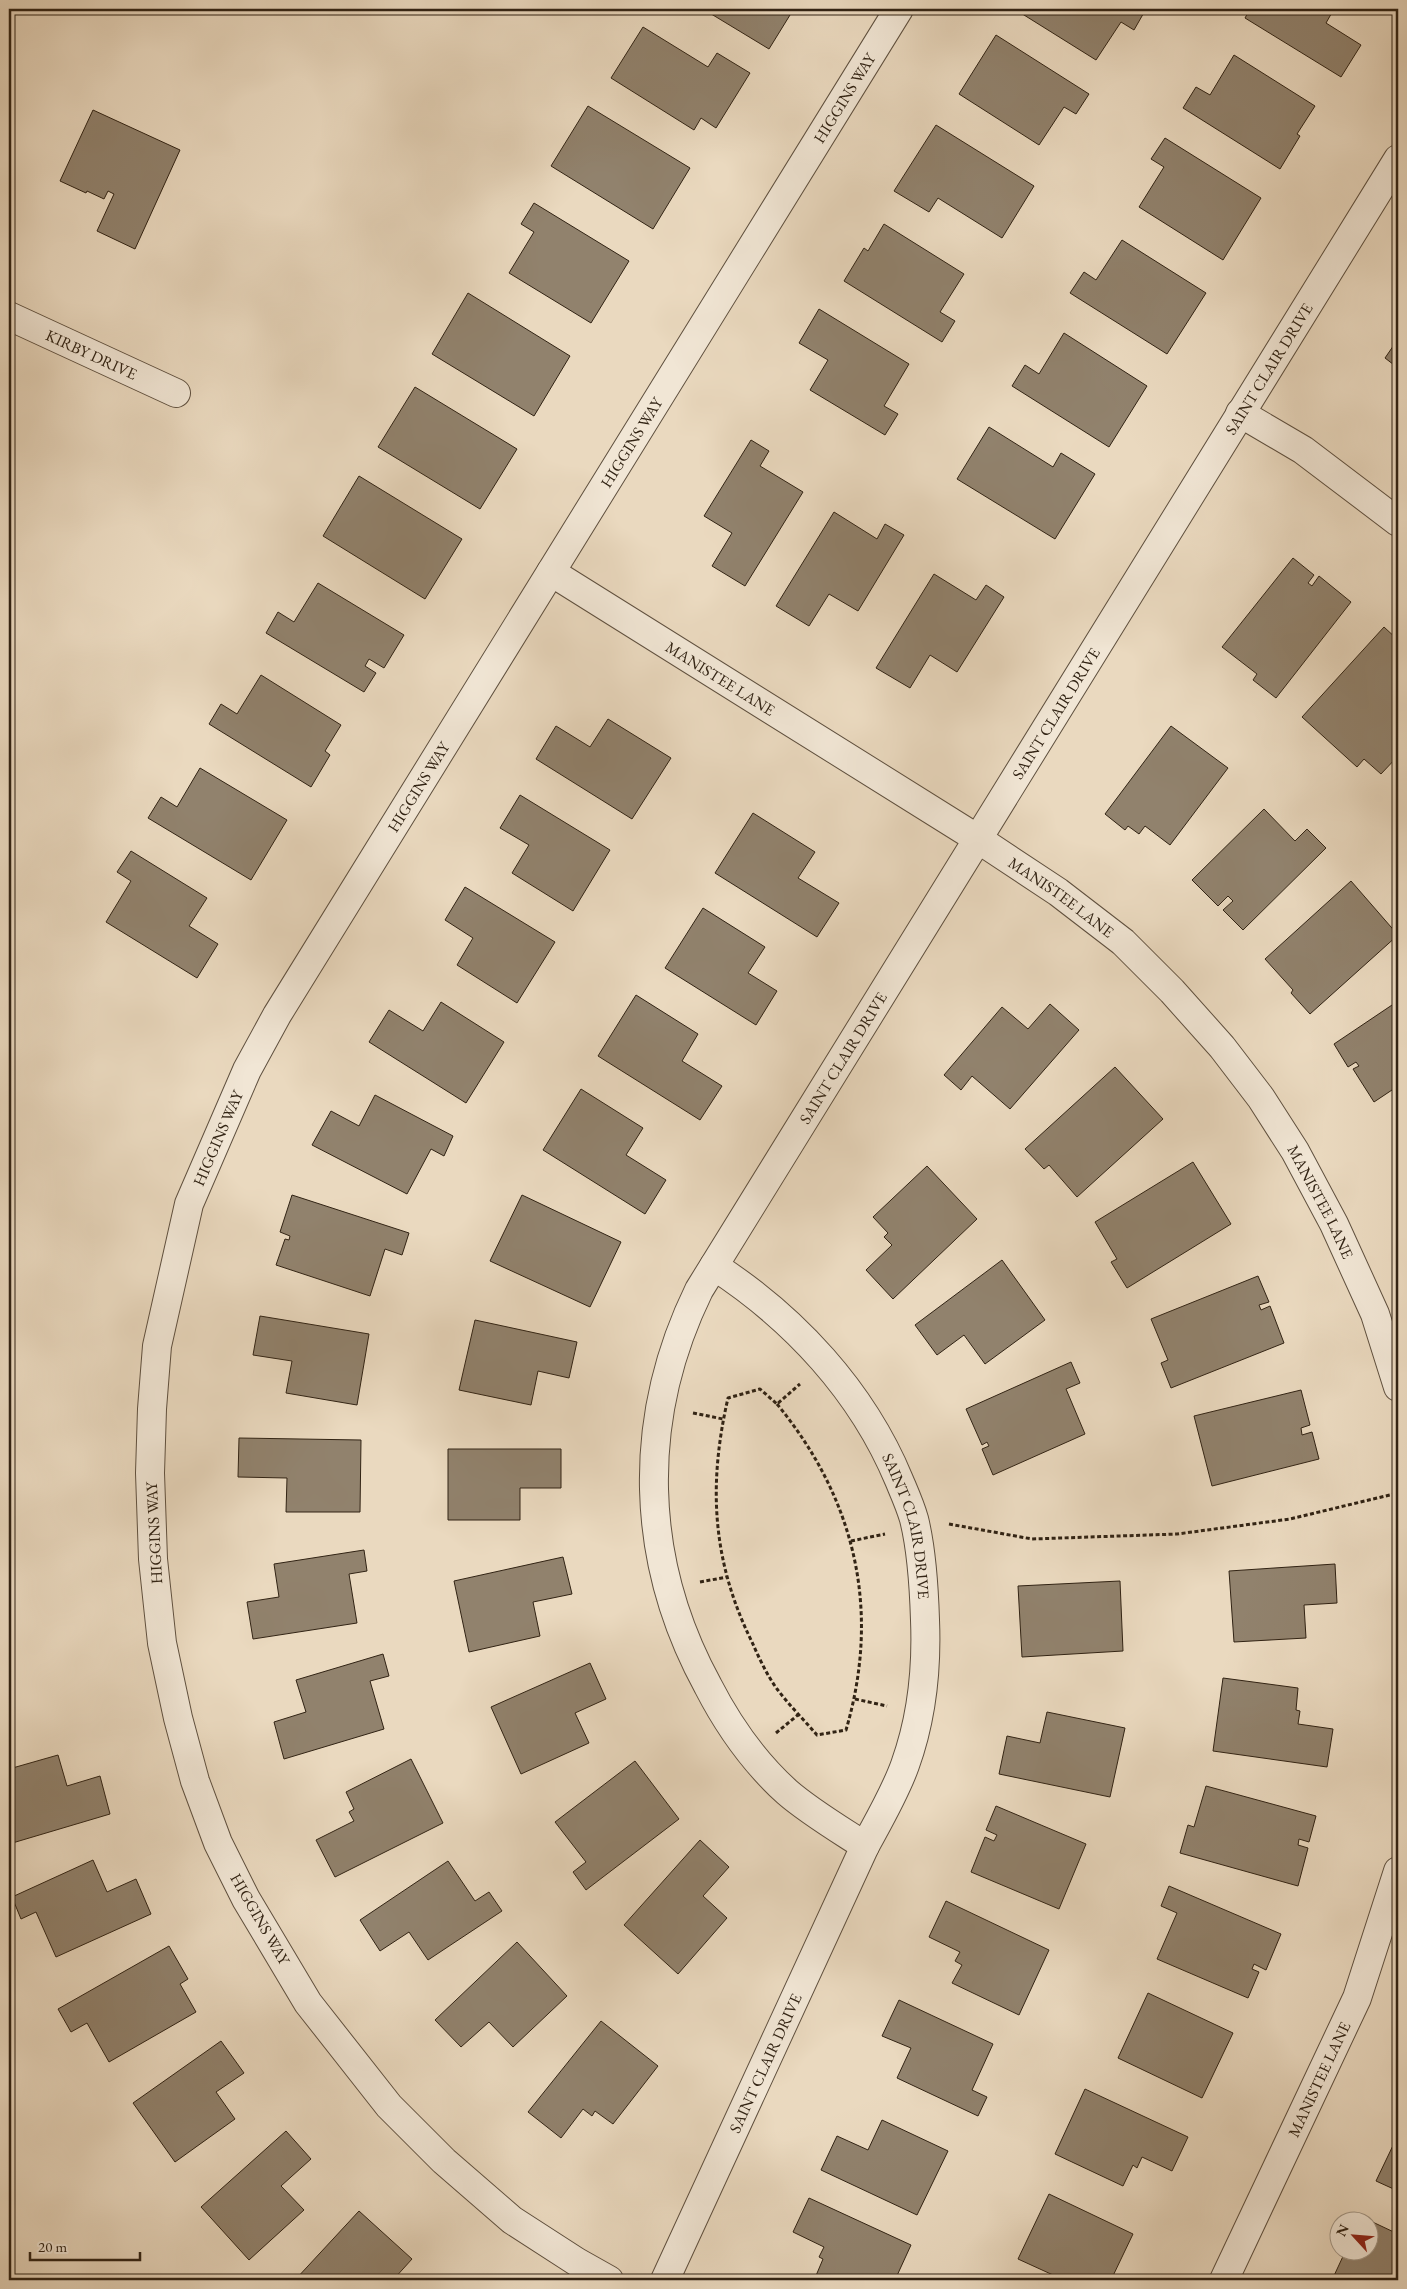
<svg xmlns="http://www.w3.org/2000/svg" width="1407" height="2289" viewBox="0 0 1407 2289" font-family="'EB Garamond',serif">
<rect width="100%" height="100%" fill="#ead9bf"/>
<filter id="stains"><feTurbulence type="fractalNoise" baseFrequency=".004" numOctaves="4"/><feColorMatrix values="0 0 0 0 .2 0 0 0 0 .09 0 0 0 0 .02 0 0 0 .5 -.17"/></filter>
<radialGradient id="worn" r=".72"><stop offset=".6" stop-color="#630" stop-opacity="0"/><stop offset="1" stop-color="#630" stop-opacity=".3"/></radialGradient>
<g fill="#91826d" stroke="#312314">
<polygon points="703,9 780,9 790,15 769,49"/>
<polygon points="1017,9 1146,9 1134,30 1121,22 1096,60 1016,10"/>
<polygon points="1250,9 1334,9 1326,23 1361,45 1341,77 1245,18"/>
<polygon points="643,27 708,67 717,53 750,73 716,128 701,118 694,130 611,78"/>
<polygon points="996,35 1089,94 1076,114 1064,107 1039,145 959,94"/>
<polygon points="1234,55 1315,106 1297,134 1300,136 1280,169 1183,108 1196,87 1210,95"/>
<polygon points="588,106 690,168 653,229 551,166"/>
<polygon points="93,110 180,150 135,249 97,231 114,194 108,191 104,199 87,191 86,193 60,181"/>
<polygon points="936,125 1034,186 1002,238 938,198 929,212 894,191"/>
<polygon points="1165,138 1261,198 1223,260 1139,207 1164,167 1151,159"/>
<polygon points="534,203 629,261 591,323 509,273 534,232 521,224"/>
<polygon points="884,224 964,274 940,312 955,321 942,342 844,281 864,248 868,251"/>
<polygon points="1122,240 1206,293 1167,354 1070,293 1084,272 1096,280"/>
<polygon points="468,293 570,356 534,416 432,354"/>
<polygon points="819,309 909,364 884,406 898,414 885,435 810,390 828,360 799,343"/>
<polygon points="1064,333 1147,386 1109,447 1012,386 1025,365 1039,374"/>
<polygon points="1398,339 1398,368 1385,358"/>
<polygon points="415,387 517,449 480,509 378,447"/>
<polygon points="989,427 1053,467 1061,453 1095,474 1055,539 957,479"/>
<polygon points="751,440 769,451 760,466 803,492 745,586 712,566 732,533 704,516"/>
<polygon points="359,476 462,539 425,599 323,536"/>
<polygon points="834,512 877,539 885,524 904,535 858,611 829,594 809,626 776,606"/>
<polygon points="1293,558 1314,575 1308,583 1312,586 1319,576 1351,602 1276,698 1253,680 1257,674 1222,647"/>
<polygon points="934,574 976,600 986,585 1004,597 957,672 930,655 910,688 876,668"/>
<polygon points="318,583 404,635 384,668 369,659 365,666 376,673 364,692 266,633 278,612 294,622"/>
<polygon points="1384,627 1398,640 1398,756 1381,774 1364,759 1357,767 1302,717"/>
<polygon points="261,675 341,725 325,751 330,755 311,787 209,724 221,704 237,714"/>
<polygon points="608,719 671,758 632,819 536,759 556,726 590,747"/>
<polygon points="1171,726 1228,768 1170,845 1145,826 1139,834 1128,826 1125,830 1105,814"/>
<polygon points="200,768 287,820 251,880 148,818 161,797 177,807"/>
<polygon points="520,795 610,850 573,911 512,873 529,845 500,828"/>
<polygon points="1264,809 1295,841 1307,829 1326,848 1243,930 1223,910 1233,901 1228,896 1218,906 1192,880"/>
<polygon points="753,813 815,852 798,878 839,903 817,937 715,873"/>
<polygon points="131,851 207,898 189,926 218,944 197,978 106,922 131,881 117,872"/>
<polygon points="1351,881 1398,935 1310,1014 1291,993 1293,990 1265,959"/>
<polygon points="465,887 555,942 517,1003 457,965 473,938 445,920"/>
<polygon points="703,908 765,947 748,973 777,991 756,1025 665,968"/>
<polygon points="636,995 698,1034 682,1061 722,1086 700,1120 598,1056"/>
<polygon points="1398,1001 1398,1086 1374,1102 1353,1069 1359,1066 1356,1062 1348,1067 1334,1044"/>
<polygon points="441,1002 504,1042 466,1103 369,1042 389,1010 423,1031"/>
<polygon points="1050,1004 1079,1030 1010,1109 972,1076 961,1090 944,1075 1002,1007 1028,1029"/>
<polygon points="1115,1067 1163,1119 1077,1197 1049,1165 1044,1169 1025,1149"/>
<polygon points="581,1089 643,1128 626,1155 666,1180 645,1214 543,1150"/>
<polygon points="375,1095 453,1136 444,1156 431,1149 407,1194 312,1145 331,1111 359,1126"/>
<polygon points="1193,1162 1231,1224 1127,1288 1111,1262 1117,1259 1095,1222"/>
<polygon points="927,1166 977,1219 893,1299 866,1270 892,1245 884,1237 888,1233 873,1217"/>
<polygon points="292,1195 409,1233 402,1255 385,1249 370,1296 276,1265 285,1239 289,1240 290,1236 280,1232"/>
<polygon points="522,1195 621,1242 590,1307 490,1261"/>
<polygon points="1002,1260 1045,1320 985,1364 964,1335 937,1355 915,1325"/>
<polygon points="1258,1276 1269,1302 1259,1305 1261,1310 1270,1306 1284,1343 1171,1388 1161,1363 1168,1360 1151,1319"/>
<polygon points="260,1316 369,1334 357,1405 286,1393 292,1361 253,1355"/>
<polygon points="475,1320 577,1342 569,1378 538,1371 531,1405 459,1390"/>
<polygon points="1071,1362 1080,1383 1066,1389 1085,1434 993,1475 982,1449 989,1446 987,1442 982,1445 966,1409"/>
<polygon points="1301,1390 1310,1425 1301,1428 1302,1435 1312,1432 1319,1459 1212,1486 1194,1416"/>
<polygon points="239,1438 361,1440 360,1512 286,1512 287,1478 238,1477"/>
<polygon points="448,1449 561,1449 561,1488 520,1488 520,1520 448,1520"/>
<polygon points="364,1550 367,1571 349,1574 357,1623 253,1639 247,1602 279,1597 274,1564"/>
<polygon points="563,1557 572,1594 533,1602 540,1636 469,1652 454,1581"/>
<polygon points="1335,1564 1337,1603 1304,1605 1306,1638 1234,1642 1229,1571"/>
<polygon points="1120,1581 1123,1651 1022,1657 1018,1586"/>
<polygon points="383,1654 389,1676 370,1681 384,1729 284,1759 274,1722 306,1712 296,1680"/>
<polygon points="590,1663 606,1699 575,1713 589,1743 521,1774 491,1707"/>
<polygon points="1223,1678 1298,1688 1296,1710 1300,1711 1298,1724 1333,1729 1327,1767 1213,1751"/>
<polygon points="1047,1712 1125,1728 1110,1797 999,1774 1007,1736 1040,1743"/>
<polygon points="58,1755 67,1786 100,1776 110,1814 9,1844 9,1769"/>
<polygon points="411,1759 443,1823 335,1877 316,1840 354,1821 349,1812 354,1809 346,1792"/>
<polygon points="635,1761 679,1819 586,1890 573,1872 586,1862 555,1822"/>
<polygon points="1206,1786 1316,1816 1309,1842 1299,1839 1298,1845 1308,1848 1298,1886 1180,1853 1188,1825 1194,1827"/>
<polygon points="996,1806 1086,1844 1059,1909 971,1872 985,1837 994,1841 997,1835 986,1830"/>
<polygon points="700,1840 729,1867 703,1896 727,1918 678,1974 624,1925"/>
<polygon points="93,1860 107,1892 136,1879 151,1914 56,1957 36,1912 21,1919 12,1897"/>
<polygon points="448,1861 475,1901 489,1892 502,1911 428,1960 409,1932 380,1951 360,1920"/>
<polygon points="1169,1886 1281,1934 1266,1970 1254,1964 1252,1969 1259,1972 1248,1998 1157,1959 1177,1913 1161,1906"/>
<polygon points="946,1901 1049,1950 1019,2015 952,1983 962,1965 955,1961 960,1952 929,1937"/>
<polygon points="517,1942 567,1996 513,2047 489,2022 461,2047 435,2020"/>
<polygon points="169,1946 188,1979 180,1984 196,2012 109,2062 87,2023 71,2032 58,2009"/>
<polygon points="1148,1993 1233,2033 1202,2098 1118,2058"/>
<polygon points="899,2000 993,2044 972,2090 987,2097 978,2116 897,2078 911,2048 882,2036"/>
<polygon points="601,2021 658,2066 613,2124 595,2111 592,2116 583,2109 561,2138 528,2112"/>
<polygon points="221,2041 244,2073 216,2092 235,2119 175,2162 133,2103"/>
<polygon points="1085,2089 1188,2137 1172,2171 1142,2157 1137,2168 1133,2165 1123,2186 1055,2154"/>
<polygon points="882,2120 948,2151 917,2215 821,2170 837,2136 868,2150"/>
<polygon points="286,2131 311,2159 281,2186 304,2210 249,2260 201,2207"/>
<polygon points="1398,2135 1398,2191 1376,2181"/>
<polygon points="1049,2194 1133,2234 1111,2280 1064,2280 1018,2259"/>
<polygon points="809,2198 911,2245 895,2280 819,2280 815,2278 823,2259 819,2257 824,2247 793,2232"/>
<polygon points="359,2211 412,2259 393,2280 295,2280"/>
<polygon points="1362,2217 1398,2234 1398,2280 1332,2280 1345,2252 1370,2252 1370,2222 1359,2222"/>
</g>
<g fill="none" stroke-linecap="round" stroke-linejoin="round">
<defs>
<g id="minor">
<path id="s1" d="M9 316 176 393"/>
<polyline points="1240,413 1303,450 1398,522"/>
<path id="s2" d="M551 572 978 839 1058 892 1123 942 1172 991 1222 1047 1261 1098 1295 1151 1334 1224 1375 1314 1398 1387"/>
<path id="s3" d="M714 1266C794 1318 862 1391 899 1480 904 1492 910 1505 914 1519 922 1551 924 1587 925 1620 927 1669 922 1718 905 1765 895 1793 879 1820 865 1846"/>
<path id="s4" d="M609 2280 577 2262 512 2220 444 2161 389 2106 308 2003 246 1899 218 1843 195 1781 178 1718 162 1643 153 1559 150 1473 152 1409 157 1346 189 1204 247 1070 277 1015 899 9"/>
<path id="s5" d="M665 2280 865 1846C839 1829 810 1812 787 1792 754 1762 728 1725 708 1686 639 1560 636 1419 699 1290L1398 159"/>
<path id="s6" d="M1224 2280 1357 1998 1398 1871"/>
</g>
</defs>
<use href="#minor" stroke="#5f503f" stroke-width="30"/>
<g stroke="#312314" stroke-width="3" stroke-dasharray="4 2.5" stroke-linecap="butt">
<path d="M777 1404C856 1500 881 1611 846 1730L817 1735C804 1720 789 1705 777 1689 767 1675 759 1658 752 1642 712 1561 708 1485 728 1398L760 1389 777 1404 800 1384"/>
<polyline points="693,1413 723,1419"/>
<polyline points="949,1524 1032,1539 1177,1534 1290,1519 1398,1493"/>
<polyline points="851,1541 885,1534"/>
<polyline points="700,1582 727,1577"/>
<polyline points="855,1699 887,1706"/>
<polyline points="776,1733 799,1714"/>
</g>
<use href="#minor" stroke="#f1e6d5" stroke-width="28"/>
</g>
<g text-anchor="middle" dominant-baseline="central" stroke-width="5" stroke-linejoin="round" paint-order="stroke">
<g font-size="16" fill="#312314" stroke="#f1e6d5">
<text stroke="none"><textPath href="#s4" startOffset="2535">HIGGINS WAY</textPath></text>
<text stroke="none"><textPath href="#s1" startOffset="91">KIRBY DRIVE</textPath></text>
<text stroke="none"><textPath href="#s5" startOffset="2201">SAINT CLAIR DRIVE</textPath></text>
<text stroke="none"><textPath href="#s4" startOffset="2130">HIGGINS WAY</textPath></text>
<text stroke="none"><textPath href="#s2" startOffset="200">MANISTEE LANE</textPath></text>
<text stroke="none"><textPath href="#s5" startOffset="1796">SAINT CLAIR DRIVE</textPath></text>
<text stroke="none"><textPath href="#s4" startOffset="1725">HIGGINS WAY</textPath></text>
<text stroke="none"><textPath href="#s2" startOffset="605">MANISTEE LANE</textPath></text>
<text stroke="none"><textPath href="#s5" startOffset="1391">SAINT CLAIR DRIVE</textPath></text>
<text stroke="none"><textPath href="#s4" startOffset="1320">HIGGINS WAY</textPath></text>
<text stroke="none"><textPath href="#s2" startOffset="1010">MANISTEE LANE</textPath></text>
<text stroke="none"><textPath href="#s3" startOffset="334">SAINT CLAIR DRIVE</textPath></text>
<text transform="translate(154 1533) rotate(-93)">HIGGINS WAY</text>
<text transform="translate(260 1919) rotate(60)">HIGGINS WAY</text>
<text stroke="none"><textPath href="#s5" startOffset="239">SAINT CLAIR DRIVE</textPath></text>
<text stroke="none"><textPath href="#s6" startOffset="222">MANISTEE LANE</textPath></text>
</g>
</g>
<rect width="1407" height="2289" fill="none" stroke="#ead9bf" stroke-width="30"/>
<rect x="10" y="10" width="1387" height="2269" fill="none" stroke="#312314" stroke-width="2.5"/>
<rect x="15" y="15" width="1377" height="2259" fill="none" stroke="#312314"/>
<g transform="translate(1354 2236) rotate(296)"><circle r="24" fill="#f1e6d5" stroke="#a49888"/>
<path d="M0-4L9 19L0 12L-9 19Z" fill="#8f2418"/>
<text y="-8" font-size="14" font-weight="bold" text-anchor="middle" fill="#312314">N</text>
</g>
<path d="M30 2252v8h110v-8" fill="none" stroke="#312314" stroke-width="2.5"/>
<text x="38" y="2252" font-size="15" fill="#312314" stroke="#f1e6d5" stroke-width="4" paint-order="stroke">20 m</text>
<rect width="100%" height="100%" filter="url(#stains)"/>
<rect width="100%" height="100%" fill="url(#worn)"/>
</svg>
